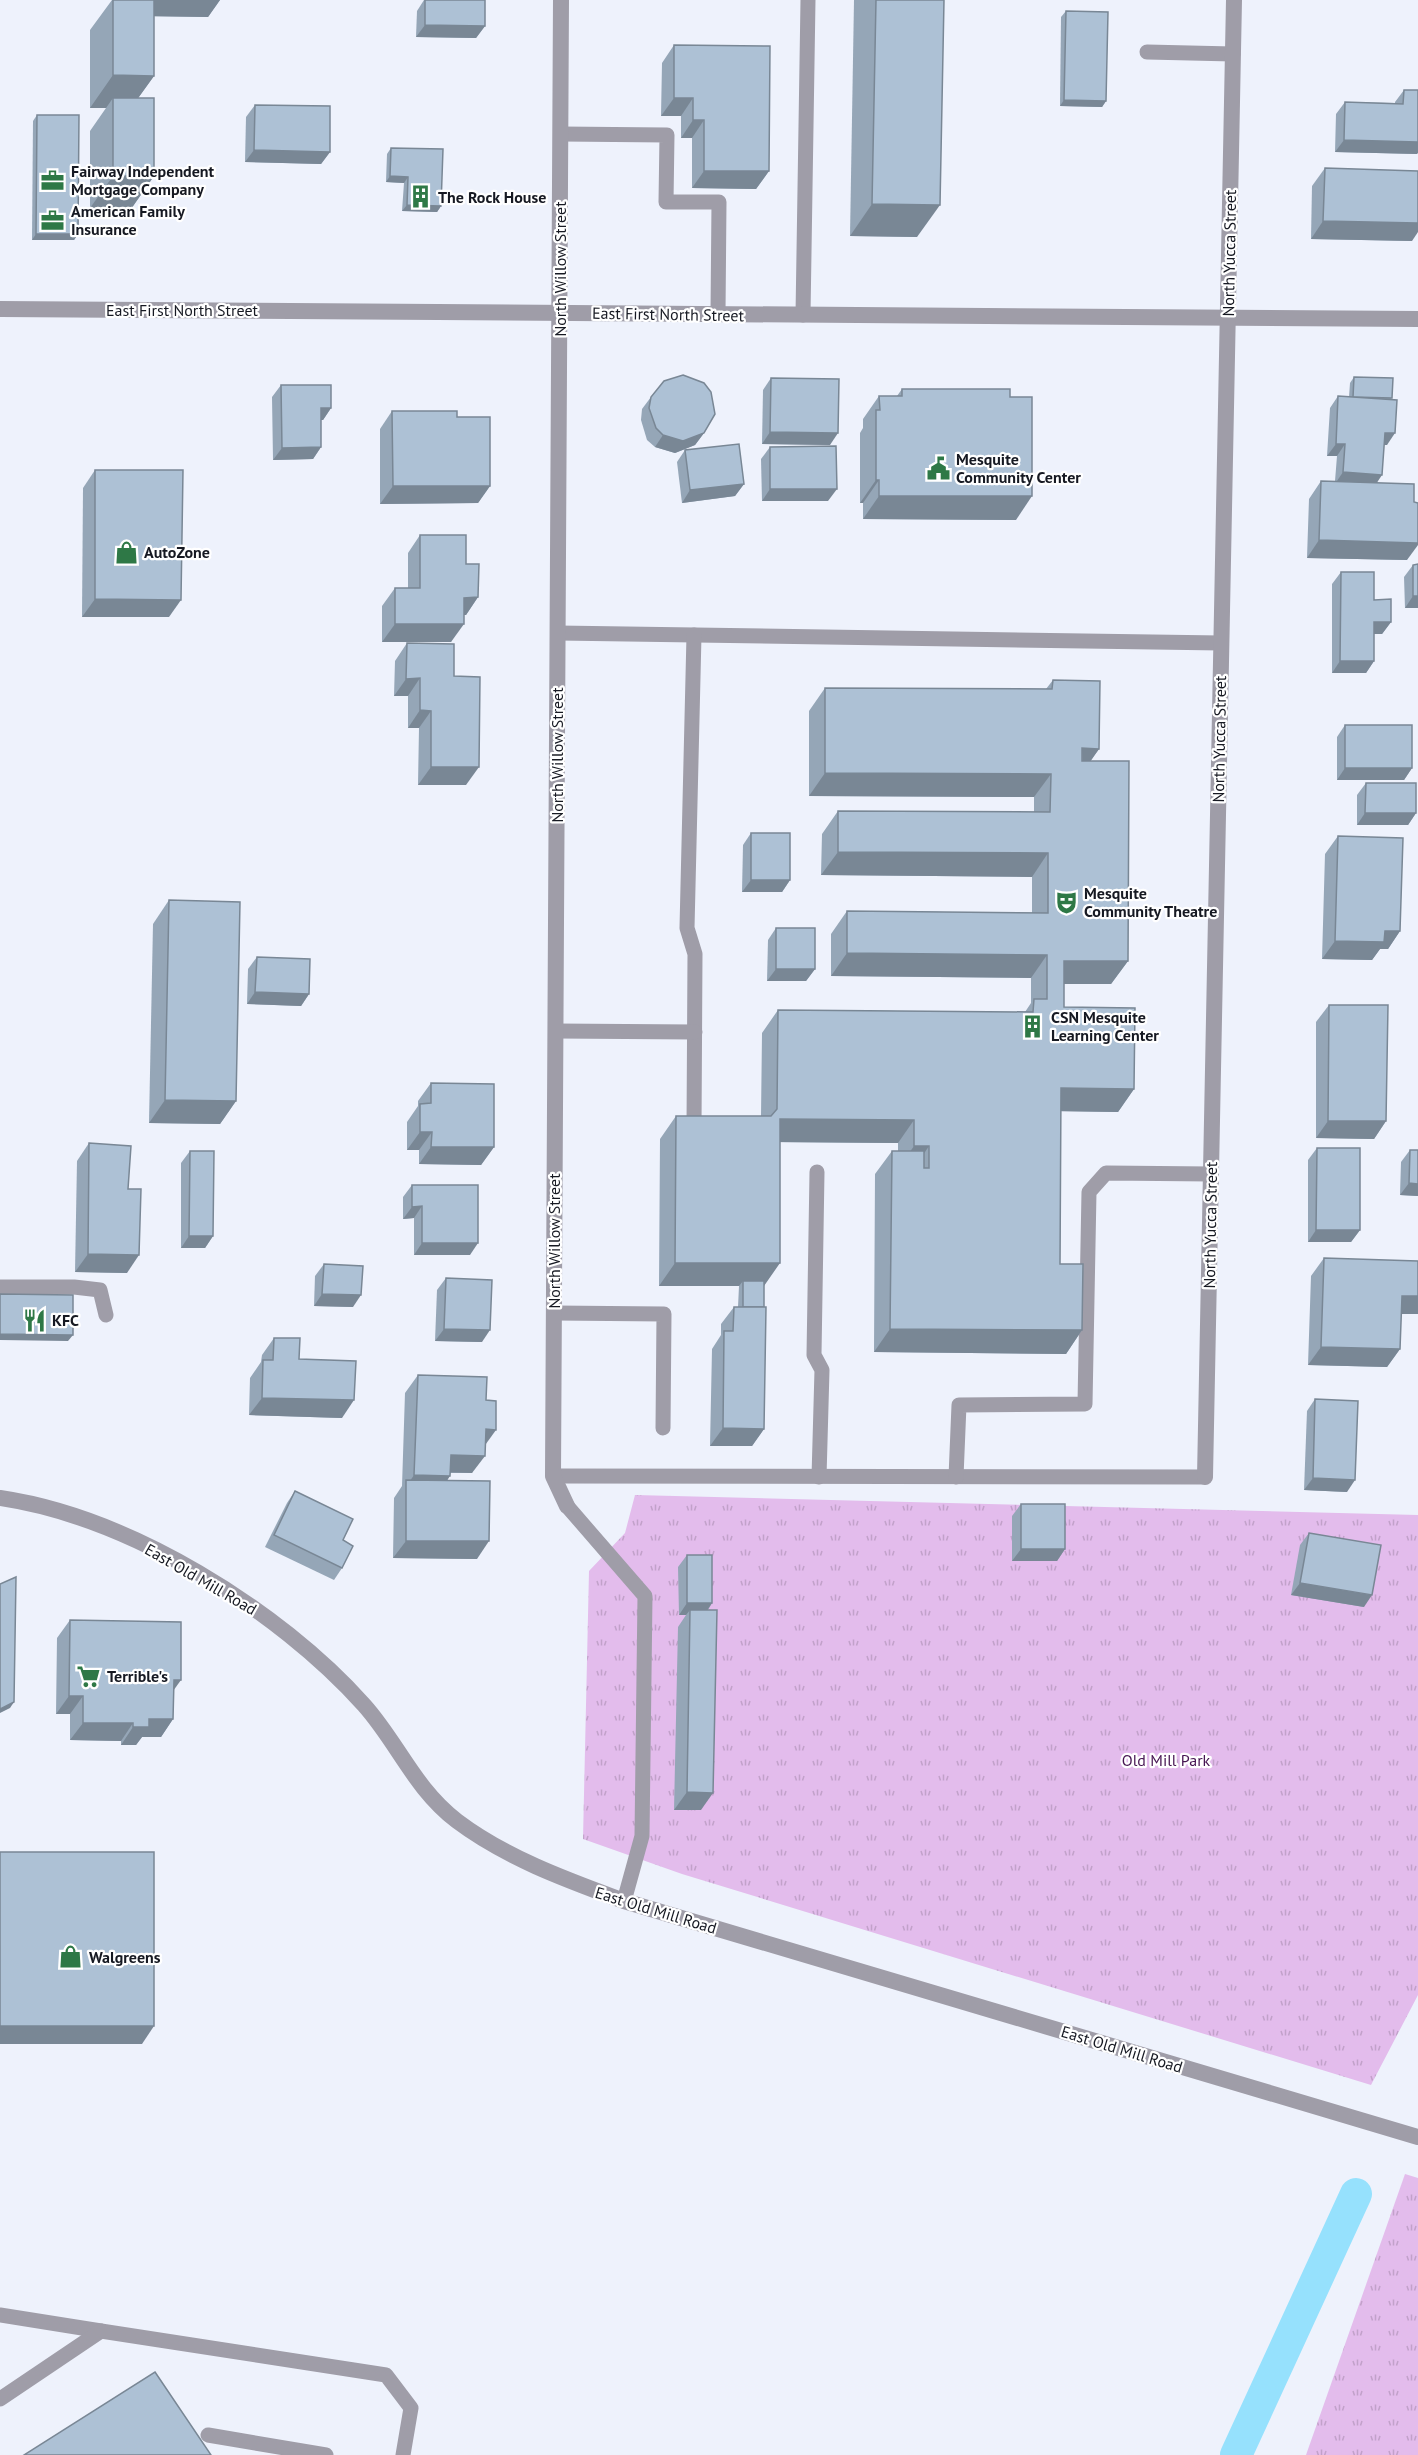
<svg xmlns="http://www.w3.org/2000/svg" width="1418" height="2455" viewBox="0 0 1418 2455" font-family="'PT Sans',sans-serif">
<defs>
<pattern id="park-tufts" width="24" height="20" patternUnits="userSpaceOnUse" patternTransform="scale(1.5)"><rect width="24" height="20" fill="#e3bcec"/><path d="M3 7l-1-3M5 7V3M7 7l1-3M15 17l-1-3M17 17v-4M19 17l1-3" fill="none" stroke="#c2a1ca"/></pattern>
</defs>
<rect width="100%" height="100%" fill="#eef2fc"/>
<g fill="url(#park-tufts)">
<polygon points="635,1495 1418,1515 1418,1995 1371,2085 682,1874 583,1839 589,1571 625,1533"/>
<polygon points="1405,2174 1418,2178 1418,2455 1306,2455"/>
</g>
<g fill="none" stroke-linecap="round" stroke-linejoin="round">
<polyline stroke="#96e1fd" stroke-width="32" points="1236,2455 1356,2194"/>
<g stroke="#9f9da8" stroke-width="15">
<polyline points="1147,52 1233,54"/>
<polyline points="561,134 667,135 666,202 719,202 718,314"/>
<polyline points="803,315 808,0"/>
<polyline points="558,633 1221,643"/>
<polyline points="694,635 687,928 695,954 694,1129"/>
<polyline points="556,1031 695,1032"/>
<polyline points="817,1172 814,1355 822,1370 819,1477"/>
<polyline points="0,1287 74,1287 100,1290 106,1315"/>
<polyline points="554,1313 664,1314 663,1428"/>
<polyline points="553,1476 1205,1477"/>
<polyline points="956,1477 959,1405 1085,1404 1089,1192 1106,1173 1211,1174"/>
<polyline points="567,1506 645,1596 642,1836 624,1901"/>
<polyline points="0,2315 101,2331"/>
<polyline points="0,2399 101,2331 386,2375 411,2408 403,2455"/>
<polyline points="208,2435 326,2455"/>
</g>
<g stroke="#9f9da8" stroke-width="16">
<polyline points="561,0 553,1476 567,1506"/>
<polyline points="0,309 1418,319"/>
<polyline points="1205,1477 1234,0"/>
</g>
<path stroke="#9f9da8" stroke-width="16" d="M0 1498C129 1517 278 1609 364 1705 398 1743 414 1788 457 1821 506 1858 567 1880 624 1901L1418 2137"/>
</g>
<g fill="#95a6b7">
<polygon points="112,0 220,0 208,17 154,16 154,76 138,98 154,176 131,209 90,208 90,131 106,108 90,108 90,30"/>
<polygon points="424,0 485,0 485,26 476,38 416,37 417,11"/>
<polygon points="854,0 944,0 917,237 850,236"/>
<polygon points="1066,11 1106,101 1102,107 1060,106 1061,17"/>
<polygon points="674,45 769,171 756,189 692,188 692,138 681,138 681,116 661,116 662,63"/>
<polygon points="1404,90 1417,154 1335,152 1336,114 1345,102 1395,103 1395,102"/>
<polygon points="255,105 330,152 321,164 245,162 246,117"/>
<polygon points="37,115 78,234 74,240 32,240 33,121"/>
<polygon points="391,148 441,206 437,212 402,211 404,183 386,182 387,154"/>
<polygon points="1325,168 1412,241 1311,239 1312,186"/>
<polygon points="1354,377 1392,398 1391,399 1387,445 1384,445 1377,483 1407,560 1307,558 1309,499 1321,481 1335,481 1337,456 1327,456 1330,408 1338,396 1349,397 1350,383"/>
<polygon points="771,378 830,445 762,444 763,390"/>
<polygon points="281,385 331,408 323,420 321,420 321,447 313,459 273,460 272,397"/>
<polygon points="902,389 1016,520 863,519 863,503 860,503 860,433 863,428 863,419 879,396 897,396"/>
<polygon points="651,397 704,433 695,445 675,453 655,447 647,440 641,420 642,409"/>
<polygon points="392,411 457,417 490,486 478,503 380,504 380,429"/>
<polygon points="770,447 828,501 762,501 761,459"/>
<polygon points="685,450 744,484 735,496 682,503 677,462"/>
<polygon points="95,470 169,617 82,617 83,488"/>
<polygon points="420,535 466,564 478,597 466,615 464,615 451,642 382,642 382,606 395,588 408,588 408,553"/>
<polygon points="1418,564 1418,608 1405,608 1404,577 1413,565"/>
<polygon points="1341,572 1374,600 1391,622 1382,634 1374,634 1374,661 1366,673 1332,673 1332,584"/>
<polygon points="407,643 454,676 466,785 418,785 419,728 408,728 408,696 394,696 395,661"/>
<polygon points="1053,680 1099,749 1090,761 1128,961 1111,984 1064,984 1064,1007 1134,1089 1118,1112 1061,1111 1060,1264 1082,1330 1066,1354 874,1352 875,1174 892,1151 898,1151 898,1143 780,1142 764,1285 764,1429 752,1446 710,1446 712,1349 721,1335 721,1324 734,1307 738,1307 739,1286 659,1286 660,1139 676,1116 761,1116 762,1033 778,1010 1025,1012 1031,1003 1031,978 831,976 831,934 847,911 1032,913 1032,877 821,875 822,834 838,811 1034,812 1034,797 809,796 809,711 825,688 1046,689"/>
<polygon points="1345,725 1412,768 1404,780 1337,780 1337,737"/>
<polygon points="1366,783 1416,813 1408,825 1357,825 1357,795"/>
<polygon points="751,833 790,880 782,892 742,892 743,845"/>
<polygon points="1338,836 1400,931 1388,949 1380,949 1372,960 1322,959 1325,854"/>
<polygon points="169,900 236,1101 220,1124 149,1123 153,924"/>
<polygon points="776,928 815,969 806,981 767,981 768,940"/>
<polygon points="257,957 309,994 301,1006 247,1004 248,969"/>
<polygon points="1329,1005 1386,1121 1374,1139 1316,1138 1316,1022"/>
<polygon points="431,1083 494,1147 481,1165 419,1164 419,1150 407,1150 407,1122 418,1106 418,1101"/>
<polygon points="89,1143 128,1189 127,1273 75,1272 77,1161"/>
<polygon points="1317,1148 1360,1230 1351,1242 1308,1242 1308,1160"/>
<polygon points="1410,1150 1418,1196 1400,1195 1401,1162"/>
<polygon points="190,1151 213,1236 205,1248 181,1248 181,1163"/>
<polygon points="412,1185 470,1255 414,1255 414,1218 403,1219 403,1197"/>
<polygon points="1324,1258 1418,1314 1401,1314 1400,1349 1387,1367 1308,1365 1311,1276"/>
<polygon points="324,1264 353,1307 314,1306 315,1276"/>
<polygon points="446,1278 482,1342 435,1341 437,1290"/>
<polygon points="274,1338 299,1359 342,1418 249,1415 250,1378 261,1362 262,1355"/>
<polygon points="418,1375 485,1445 472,1473 450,1473 447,1481 477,1559 393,1558 394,1498 402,1486 405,1393"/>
<polygon points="1315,1399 1347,1492 1304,1490 1307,1411"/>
<polygon points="295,1491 343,1540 342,1568 334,1580 265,1547 287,1503"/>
<polygon points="1021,1504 1065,1549 1057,1561 1012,1561 1012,1516"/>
<polygon points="1309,1533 1364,1607 1291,1595 1300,1545"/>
<polygon points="687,1555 712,1603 708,1610 701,1810 674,1810 678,1627 686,1615 679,1615 678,1567"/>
<polygon points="70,1620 174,1690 173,1719 161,1737 142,1737 136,1745 121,1745 121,1741 70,1740 70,1714 56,1714 57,1638"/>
</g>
<g fill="#798795">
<polygon points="141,0 220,0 208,17 130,16"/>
<polygon points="425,25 485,26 476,38 416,37"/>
<polygon points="113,75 154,76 131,108 113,98 106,108 90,108"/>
<polygon points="674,98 693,98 681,116 661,116"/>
<polygon points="1064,100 1106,101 1102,107 1060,106"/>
<polygon points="693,120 704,120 692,138 681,138"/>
<polygon points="1344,140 1418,142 1418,153 1417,154 1335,152"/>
<polygon points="254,150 330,152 321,164 245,162"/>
<polygon points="704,171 769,171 756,189 692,188"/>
<polygon points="113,176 154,176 131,209 90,208"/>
<polygon points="390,176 408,177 404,183 386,182"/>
<polygon points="872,204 940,205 917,237 850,236"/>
<polygon points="407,205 441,206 437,212 402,211"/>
<polygon points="1323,221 1418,223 1418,232 1412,241 1311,239"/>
<polygon points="36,234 78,234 74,240 32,240"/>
<polygon points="321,408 331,408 323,420 312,420"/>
<polygon points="770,432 838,433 830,445 762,444"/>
<polygon points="704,433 695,445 675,453 655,447 663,435"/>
<polygon points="1385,433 1395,433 1387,445 1376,445"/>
<polygon points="1336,444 1345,444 1337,456 1327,456"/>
<polygon points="321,447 313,459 273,460 282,448"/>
<polygon points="1343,472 1382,475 1374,487 1335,484"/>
<polygon points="876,480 879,480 863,503 860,503"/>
<polygon points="744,484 735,496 682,503 690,490"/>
<polygon points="393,486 490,486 478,503 380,504"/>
<polygon points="770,489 837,489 828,501 762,501"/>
<polygon points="879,496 1032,496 1016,520 863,519"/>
<polygon points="1319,540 1418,543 1418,545 1407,560 1307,558"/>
<polygon points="1413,596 1418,596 1418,608 1405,608"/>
<polygon points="478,597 466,615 451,615 464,598"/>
<polygon points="95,599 181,600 169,617 82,617"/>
<polygon points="1374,622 1391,622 1382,634 1366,634"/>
<polygon points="395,624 464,624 451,642 382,642"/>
<polygon points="1340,661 1374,661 1366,673 1332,673"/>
<polygon points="420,678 408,696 394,696 406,679"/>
<polygon points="420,710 431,711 419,728 408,728"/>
<polygon points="1082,748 1099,749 1083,772"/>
<polygon points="431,767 479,767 466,785 418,785"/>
<polygon points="1345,768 1412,768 1404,780 1337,780"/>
<polygon points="825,773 1051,774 1034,797 809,796"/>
<polygon points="1365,813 1416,813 1408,825 1357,825"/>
<polygon points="838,852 1048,853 1032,877 821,875"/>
<polygon points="751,880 790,880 782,892 742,892"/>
<polygon points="1385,931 1400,931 1388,949 1380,949 1372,960 1322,959 1335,941"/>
<polygon points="847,953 1047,955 1031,978 831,976"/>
<polygon points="1064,961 1128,961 1111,984 1048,984"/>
<polygon points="776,969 815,969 806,981 767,981"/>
<polygon points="255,992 309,994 301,1006 247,1004"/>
<polygon points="1061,1088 1134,1089 1118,1112 1045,1111"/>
<polygon points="165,1100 236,1101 220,1124 149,1123"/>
<polygon points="780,1119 914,1120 898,1143 764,1142"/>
<polygon points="1328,1121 1386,1121 1374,1139 1316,1138"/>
<polygon points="420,1132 432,1132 419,1150 407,1150"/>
<polygon points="914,1146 929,1146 913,1170 898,1169"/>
<polygon points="431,1147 494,1147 481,1165 419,1164"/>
<polygon points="1409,1183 1418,1184 1418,1196 1400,1195"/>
<polygon points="422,1206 414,1218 403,1219 412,1207"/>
<polygon points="1316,1230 1360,1230 1351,1242 1308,1242"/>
<polygon points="189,1236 213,1236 205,1248 181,1248"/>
<polygon points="422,1243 478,1243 470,1255 414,1255"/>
<polygon points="88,1254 139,1255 127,1273 75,1272"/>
<polygon points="675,1263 780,1263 764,1286 743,1281 739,1286 659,1286"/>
<polygon points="322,1294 361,1295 353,1307 314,1306"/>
<polygon points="1402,1296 1418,1296 1418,1314 1389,1314"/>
<polygon points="444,1329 490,1330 482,1342 435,1341"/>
<polygon points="890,1329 1082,1330 1066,1354 874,1352"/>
<polygon points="0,1334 73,1335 68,1341 0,1340"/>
<polygon points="1321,1347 1400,1349 1387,1367 1308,1365"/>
<polygon points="262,1398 354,1400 342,1418 249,1415"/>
<polygon points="723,1428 764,1429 752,1446 710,1446"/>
<polygon points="486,1429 496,1430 483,1448"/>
<polygon points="451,1455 485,1456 472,1473 438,1472"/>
<polygon points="414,1475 450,1476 438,1494 406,1487"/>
<polygon points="1313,1478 1355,1480 1347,1492 1304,1490"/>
<polygon points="406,1541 489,1541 477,1559 393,1558"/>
<polygon points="1021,1549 1065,1549 1057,1561 1012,1561"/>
<polygon points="1300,1583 1372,1595 1364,1607 1291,1595"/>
<polygon points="687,1603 712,1603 704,1615 690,1610 686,1615 679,1615"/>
<polygon points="174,1680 181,1680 168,1698"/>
<polygon points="69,1696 83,1696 70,1714 56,1714"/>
<polygon points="14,1702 10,1708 0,1713 0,1709"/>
<polygon points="149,1719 173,1719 161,1737 142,1737 136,1745 121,1745 133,1727"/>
<polygon points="83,1723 133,1723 121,1741 70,1740"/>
<polygon points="687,1792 713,1793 701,1810 674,1810"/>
<polygon points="0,2026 154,2026 142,2044 0,2044"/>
</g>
<g fill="#adc1d5" stroke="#798795" stroke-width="1.5">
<polygon points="113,0 154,0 154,76 113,75"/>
<polygon points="425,0 485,0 485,26 425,25"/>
<polygon points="876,0 944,0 940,205 872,204"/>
<polygon points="1066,11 1108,12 1106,101 1064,100"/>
<polygon points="674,45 770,46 769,171 704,171 704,120 693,120 693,98 674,98"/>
<polygon points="1404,90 1418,90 1418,142 1344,140 1345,102 1403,104"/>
<rect x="113" y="98" width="41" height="78"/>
<polygon points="255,105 330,106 330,152 254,150"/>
<polygon points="37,115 79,115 78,234 36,234"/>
<polygon points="391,148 443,149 441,206 407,205 408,177 390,176"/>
<polygon points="1325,168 1418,171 1418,223 1323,221"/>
<polygon points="683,375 704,383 711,392 715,414 704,433 683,441 663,435 656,428 649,408 651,397 664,381"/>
<polygon points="1354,377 1393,378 1392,398 1353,397"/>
<polygon points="771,378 839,379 838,433 770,432"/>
<polygon points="281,385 331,385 331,408 321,408 321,447 282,448"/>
<polygon points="902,389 1010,389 1010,397 1032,397 1032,496 879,496 879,480 876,480 876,410 880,410 879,396 902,396"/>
<polygon points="1338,396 1397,400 1395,433 1385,433 1382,475 1343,472 1345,444 1336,444"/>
<polygon points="392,411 457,411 457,417 490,417 490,486 393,486"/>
<polygon points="739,444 744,484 690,490 685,450"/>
<polygon points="836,446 837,489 770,489 770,447"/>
<polygon points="95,470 183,470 181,600 95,599"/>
<polygon points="1321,481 1414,484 1414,502 1418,503 1418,543 1319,540"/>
<polygon points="420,535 466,535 466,564 479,564 478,597 464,598 464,624 395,624 395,588 420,588"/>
<polygon points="1418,564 1418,596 1413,596 1413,565"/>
<polygon points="1341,572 1374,572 1374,600 1391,599 1391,622 1374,622 1374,661 1340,661"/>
<polygon points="407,643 454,644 454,676 480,677 479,767 431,767 431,711 420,710 420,678 406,679"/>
<polygon points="1053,680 1100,681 1099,749 1082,748 1082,761 1129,761 1128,961 1064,961 1064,1007 1135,1008 1134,1089 1061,1088 1060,1264 1083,1264 1082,1330 890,1329 892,1151 924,1151 924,1168 929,1168 929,1146 914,1146 914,1120 780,1119 780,1263 675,1263 676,1116 771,1116 777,1109 778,1010 1033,1012 1034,999 1047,999 1047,955 847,953 847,911 1048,913 1048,853 838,852 838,811 1050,812 1051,774 825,773 825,688 1052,689"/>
<rect x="1345" y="725" width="67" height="43"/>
<polygon points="1366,783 1416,783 1416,813 1365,813"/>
<rect x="751" y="833" width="39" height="47"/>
<polygon points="1338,836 1403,838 1400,931 1385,931 1384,942 1335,941"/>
<polygon points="169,900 240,902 236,1101 165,1100"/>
<rect x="776" y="928" width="39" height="41"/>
<polygon points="257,957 310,959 309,994 255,992"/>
<polygon points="1329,1005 1388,1005 1386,1121 1328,1121"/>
<polygon points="431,1083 494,1084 494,1147 431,1147 432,1132 420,1132 420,1104 431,1103"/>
<polygon points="89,1143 131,1146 128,1189 141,1189 139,1255 88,1254"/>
<polygon points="1317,1148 1360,1148 1360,1230 1316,1230"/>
<polygon points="1410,1150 1418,1150 1418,1184 1409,1183"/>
<polygon points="190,1151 214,1151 213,1236 189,1236"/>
<polygon points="412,1185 478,1185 478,1243 422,1243 422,1206 412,1207"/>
<polygon points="1324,1258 1418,1261 1418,1296 1402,1296 1400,1349 1321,1347"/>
<polygon points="324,1264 363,1266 361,1295 322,1294"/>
<polygon points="446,1278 492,1280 490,1330 444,1329"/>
<rect x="743" y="1281" width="21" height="26"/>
<polygon points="0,1294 73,1295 73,1335 0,1334"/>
<polygon points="734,1307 766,1307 764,1429 723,1428 724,1331 733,1331"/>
<polygon points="274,1338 300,1338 299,1359 356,1361 354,1400 262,1398 263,1360 273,1360"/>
<polygon points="418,1375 487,1377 486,1400 496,1401 496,1430 486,1429 485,1456 451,1455 450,1476 414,1475"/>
<polygon points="1315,1399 1358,1401 1355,1480 1313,1478"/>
<polygon points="406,1480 490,1481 489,1541 406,1541"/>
<polygon points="295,1491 353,1519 343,1540 353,1546 342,1568 274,1535"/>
<rect x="1021" y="1504" width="44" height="45"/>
<polygon points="1309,1533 1381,1545 1372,1595 1300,1583"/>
<rect x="687" y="1555" width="25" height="48"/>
<polygon points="16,1577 14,1702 0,1709 0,1584"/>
<polygon points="690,1610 717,1610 713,1793 687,1792"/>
<polygon points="70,1620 181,1622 181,1680 174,1680 173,1719 149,1719 149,1727 133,1727 133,1723 83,1723 83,1696 69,1696"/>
<rect x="0" y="1852" width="154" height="174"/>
<polygon points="155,2372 211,2455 24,2455"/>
</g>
<defs>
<symbol id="office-bare" viewBox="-9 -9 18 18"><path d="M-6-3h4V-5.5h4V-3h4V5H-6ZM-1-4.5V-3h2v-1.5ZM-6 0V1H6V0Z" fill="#2e7846" stroke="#fff" stroke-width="2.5" paint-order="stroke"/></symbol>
<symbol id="building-bare" viewBox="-9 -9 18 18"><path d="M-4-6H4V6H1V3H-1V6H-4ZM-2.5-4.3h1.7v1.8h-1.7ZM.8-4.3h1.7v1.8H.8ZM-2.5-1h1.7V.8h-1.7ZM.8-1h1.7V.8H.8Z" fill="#2e7846" stroke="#fff" stroke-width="2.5" paint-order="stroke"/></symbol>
<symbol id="civic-bare" viewBox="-9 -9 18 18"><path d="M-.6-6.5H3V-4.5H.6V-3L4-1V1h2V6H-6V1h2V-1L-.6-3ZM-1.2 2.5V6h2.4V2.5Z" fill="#2e7846" stroke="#fff" stroke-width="2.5" paint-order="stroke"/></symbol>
<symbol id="shop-bare" viewBox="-9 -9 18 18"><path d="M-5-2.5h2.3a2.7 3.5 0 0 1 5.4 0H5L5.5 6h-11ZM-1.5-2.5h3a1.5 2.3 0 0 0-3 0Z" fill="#2e7846" stroke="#fff" stroke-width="2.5" paint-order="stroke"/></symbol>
<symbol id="theatre-bare" viewBox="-9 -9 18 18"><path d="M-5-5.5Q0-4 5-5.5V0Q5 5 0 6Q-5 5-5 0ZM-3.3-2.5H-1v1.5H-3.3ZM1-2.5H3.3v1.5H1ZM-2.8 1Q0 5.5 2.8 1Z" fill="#2e7846" stroke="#fff" stroke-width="2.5" paint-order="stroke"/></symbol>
<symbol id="restaurant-bare" viewBox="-9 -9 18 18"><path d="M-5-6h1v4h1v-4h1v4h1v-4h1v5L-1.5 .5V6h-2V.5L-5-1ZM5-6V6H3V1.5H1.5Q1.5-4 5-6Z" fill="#2e7846" stroke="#fff" stroke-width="2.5" paint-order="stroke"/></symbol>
<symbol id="supermarket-bare" viewBox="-9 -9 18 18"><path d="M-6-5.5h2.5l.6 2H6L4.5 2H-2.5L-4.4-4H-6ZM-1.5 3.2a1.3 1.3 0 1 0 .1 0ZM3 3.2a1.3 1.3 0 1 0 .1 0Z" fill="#2e7846" stroke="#fff" stroke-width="2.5" paint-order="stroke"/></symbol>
</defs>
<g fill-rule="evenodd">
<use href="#office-bare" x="36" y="164" width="33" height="33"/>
<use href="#building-bare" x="404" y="180" width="33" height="33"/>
<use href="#office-bare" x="36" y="204" width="33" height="33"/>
<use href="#civic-bare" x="922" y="452" width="33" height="33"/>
<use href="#shop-bare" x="110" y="536" width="33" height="33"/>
<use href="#theatre-bare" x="1050" y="886" width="33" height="33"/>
<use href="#building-bare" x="1016" y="1010" width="33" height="33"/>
<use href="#restaurant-bare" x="18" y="1304" width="33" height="33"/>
<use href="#supermarket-bare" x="72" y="1660" width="33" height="33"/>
<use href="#shop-bare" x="54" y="1940" width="33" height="33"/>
</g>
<g text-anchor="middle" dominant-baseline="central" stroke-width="4.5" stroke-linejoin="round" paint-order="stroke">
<g font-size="16" font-weight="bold" fill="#161922" stroke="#fff" text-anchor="start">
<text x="71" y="171">Fairway Independent<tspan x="71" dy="18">Mortgage Company</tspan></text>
<text x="438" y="197">The Rock House</text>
<text x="71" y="211">American Family<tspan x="71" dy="18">Insurance</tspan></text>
<text x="956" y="459">Mesquite<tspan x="956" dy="18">Community Center</tspan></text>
<text x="144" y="552">AutoZone</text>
<text x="1084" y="893">Mesquite<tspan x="1084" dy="18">Community Theatre</tspan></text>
<text x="1051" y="1017">CSN Mesquite<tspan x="1051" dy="18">Learning Center</tspan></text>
<text x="52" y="1320">KFC</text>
<text x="107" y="1676">Terrible's</text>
<text x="89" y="1957">Walgreens</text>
</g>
<g font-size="16" fill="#161922" stroke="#fff">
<text transform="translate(1229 253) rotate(-89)">North Yucca Street</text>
<text transform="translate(560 269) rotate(-90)">North Willow Street</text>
<text x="182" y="310">East First North Street</text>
<text transform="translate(668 314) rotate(1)">East First North Street</text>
<text transform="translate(1219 739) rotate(-89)">North Yucca Street</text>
<text transform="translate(557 755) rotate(-90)">North Willow Street</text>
<text transform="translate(1210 1225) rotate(-89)">North Yucca Street</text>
<text transform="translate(554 1241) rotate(-90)">North Willow Street</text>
<text transform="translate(201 1579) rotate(30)">East Old Mill Road</text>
<text transform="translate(656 1910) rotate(17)">East Old Mill Road</text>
<text transform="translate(1122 2049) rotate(17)">East Old Mill Road</text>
</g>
<g font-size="16" fill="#461552" stroke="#fff">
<text x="1166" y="1760">Old Mill Park</text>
</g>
</g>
</svg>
